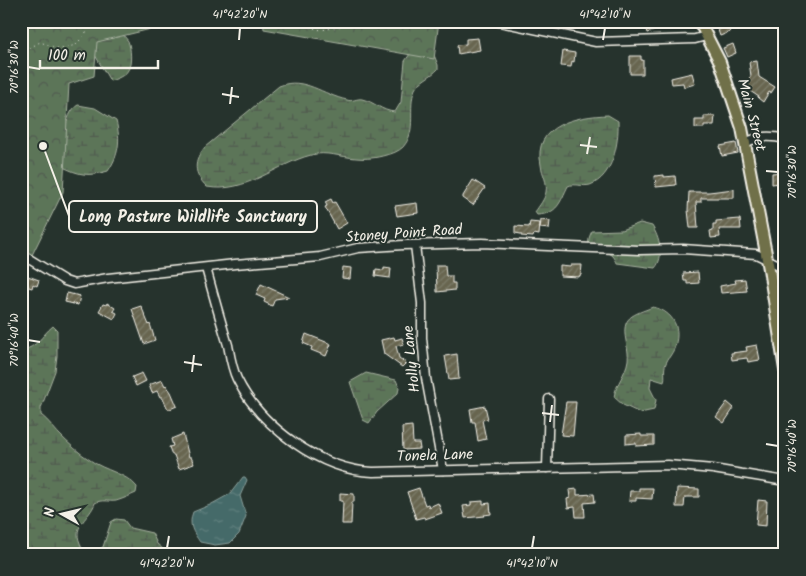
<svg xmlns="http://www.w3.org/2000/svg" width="806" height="576" viewBox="0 0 806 576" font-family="Kalam,sans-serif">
<defs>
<pattern id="wetland-marsh" width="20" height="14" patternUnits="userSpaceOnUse" patternTransform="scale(1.25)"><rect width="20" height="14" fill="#5b7459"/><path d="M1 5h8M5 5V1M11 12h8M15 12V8" fill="none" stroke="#515c4f"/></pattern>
<pattern id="park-crowns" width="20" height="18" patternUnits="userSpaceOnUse" patternTransform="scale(1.25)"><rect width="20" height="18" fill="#5b7459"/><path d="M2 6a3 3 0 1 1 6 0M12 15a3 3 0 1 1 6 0" fill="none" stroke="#515c4f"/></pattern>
<pattern id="water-ripples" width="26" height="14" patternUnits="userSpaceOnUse" patternTransform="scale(1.25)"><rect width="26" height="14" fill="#456a69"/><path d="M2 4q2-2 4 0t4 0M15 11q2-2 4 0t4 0" fill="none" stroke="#60807e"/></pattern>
<pattern id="building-hatch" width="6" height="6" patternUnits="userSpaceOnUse" patternTransform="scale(1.25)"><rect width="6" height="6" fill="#676550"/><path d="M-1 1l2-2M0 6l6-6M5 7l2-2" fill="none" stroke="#7d7c69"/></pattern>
</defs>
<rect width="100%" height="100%" fill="#26332d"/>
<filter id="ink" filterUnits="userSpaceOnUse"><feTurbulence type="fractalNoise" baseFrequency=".02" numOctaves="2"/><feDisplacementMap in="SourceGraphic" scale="10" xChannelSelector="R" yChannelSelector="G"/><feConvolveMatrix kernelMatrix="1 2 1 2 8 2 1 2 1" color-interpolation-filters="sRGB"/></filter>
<g filter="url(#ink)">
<g fill="url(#wetland-marsh)" stroke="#a8b2a0">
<path d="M120 32C123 35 126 38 128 41 131 48 132 64 128 70 125 76 116 79 110 81L95 55V37Z"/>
<path d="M410 54 434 55 438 65V69C432 76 419 81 415 89 407 108 418 130 403 147 399 151 392 154 386 155 376 158 367 159 356 158 341 157 326 151 311 155 276 164 246 194 207 187 193 173 193 162 205 147L279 86C304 76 323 95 347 100 352 102 357 98 362 99 375 102 381 111 395 112L401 102 405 61Z"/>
<path d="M78 105 95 108 116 121C121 140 119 155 108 171 88 177 79 175 61 166 60 152 64 112 78 105Z"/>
<path d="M608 115 618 121C619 143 613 177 590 185 582 187 575 183 568 186 560 202 558 214 537 215L535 212C539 206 545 199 546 192 548 182 542 174 541 165 532 124 578 116 608 115Z"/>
<path d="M640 223 652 226C659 237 665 257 655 268L617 263C617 262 614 257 613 256 604 247 580 254 592 231L621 230Z"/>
<path d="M653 307C674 312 682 329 674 349 672 354 668 358 666 363 663 369 666 376 664 382L651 378 650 388 656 400 654 410 640 413 623 405 614 397C616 383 626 374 628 360 629 354 627 348 626 341 621 316 633 315 653 307Z"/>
<path d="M53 326 57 330V356L55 371 41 408V415C50 422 53 428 60 435 69 444 79 453 90 460 105 471 126 473 137 487L136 493C129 496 123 499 116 501 108 502 102 499 95 503 90 518 72 525 80 543 81 547 81 547 84 550 91 554 97 550 103 547L111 522 116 519 124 520 130 528 152 533 157 544 170 555H21V351C39 346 40 337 53 326Z"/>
<polygon points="366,373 396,380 399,387 398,393 377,412 369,423 363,420 350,382"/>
</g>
<g fill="url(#park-crowns)" stroke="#a8b2a0">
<polygon points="21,21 184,21 97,42 94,76 69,84 63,192 32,255 21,250"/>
<polygon points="263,21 439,21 434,59 264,29"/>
<polygon points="155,549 324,554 324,555 181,555"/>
</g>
<path fill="url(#water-ripples)" stroke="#8ba09c" d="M243 477H245L247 480 240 496 246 516 239 534 230 543 215 545 200 542C193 532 188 525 193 512L210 505 230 494Z"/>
<g fill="url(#building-hatch)" stroke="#f4f1e8">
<polygon points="653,21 685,21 686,22 668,28 667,26 647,33 644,24"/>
<polygon points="717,21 726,21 730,32 720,36 717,27 719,26"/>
<polygon points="478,38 480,50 458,54 457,45 466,44 466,39"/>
<polygon points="733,44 736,53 727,57 723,48"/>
<polygon points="563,51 575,53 574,62 572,61 571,67 561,66"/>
<polygon points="630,56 641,56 641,60 643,60 643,74 630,74"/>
<polygon points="757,61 759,77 775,87 771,93 769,92 763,102 758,98 759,97 744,87 751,76 749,62"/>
<polygon points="692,73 695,84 684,87 683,83 672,84 671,78"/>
<polygon points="704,116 715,116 714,125 704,125 704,128 695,128 695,120 704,120"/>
<polygon points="736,143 738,153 722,156 720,146"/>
<polygon points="783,172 783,174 785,174 785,182 772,184 772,173"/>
<polygon points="664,175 664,177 675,176 676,185 656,187 655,176"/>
<polygon points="473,180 485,188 473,205 463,198 463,196"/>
<polygon points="734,189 734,198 701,198 701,202 696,202 698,228 690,228 688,210 689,192 709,192"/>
<polygon points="331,199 333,203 335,202 347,223 337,229 325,207 327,206 325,202"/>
<polygon points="417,203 418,213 397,216 395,206"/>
<polygon points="740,219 741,229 719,229 720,237 711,238 710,231 713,230 713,224 716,224 716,221"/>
<polygon points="541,220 550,221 549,229 540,228"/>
<polygon points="530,222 540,223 539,235 534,234 533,237 521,236 521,234 515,233 515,226 529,227"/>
<polygon points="436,265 445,265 446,276 452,276 452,283 455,283 455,290 437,292"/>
<polygon points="571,265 582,265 581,275 580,275 579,277 560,276 560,266 570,267"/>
<polygon points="343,267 351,268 350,279 342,278"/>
<polygon points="384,267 391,268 390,278 375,276 376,269 384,270"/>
<polygon points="698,272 699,283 687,284 687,281 684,281 683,273"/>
<polygon points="25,275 39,280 37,286 33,284 32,288 22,285"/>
<polygon points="745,279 747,291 721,293 720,286 736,283 735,280"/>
<polygon points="261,284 289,297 275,299 272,306 264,302 265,299 256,295"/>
<polygon points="67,293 80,296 78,305 65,302"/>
<polygon points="107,303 115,308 113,311 117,313 114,319 99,311 103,304 106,305"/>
<polygon points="141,306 149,325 150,324 155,340 144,344 132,309"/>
<polygon points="306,334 331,344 326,356 311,350 312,347 303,343"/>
<polygon points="394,337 395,340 402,338 404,344 396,346 399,358 406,363 402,367 384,354 381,340"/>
<polygon points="757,345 760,360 748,362 747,358 732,360 731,353 747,351 746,347"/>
<polygon points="457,354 459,379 449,380 445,356"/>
<polygon points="142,373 146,381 136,386 132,377"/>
<polygon points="162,380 165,386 166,385 171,392 177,406 170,409 168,409 162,397 160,397 157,391 152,393 149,385"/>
<polygon points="566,402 576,402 573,436 561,435"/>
<polygon points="727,402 734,408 724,423 716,417"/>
<polygon points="485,406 488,419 482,420 486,439 478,441 475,422 472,422 470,409"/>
<polygon points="412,426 413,443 419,443 420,449 403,450 402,427"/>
<polygon points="183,434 189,457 191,457 194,464 179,469 174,455 172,455 169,447 173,446 171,439"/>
<polygon points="641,434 641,436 654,436 654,445 636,446 636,443 626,444 626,435"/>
<polygon points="419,488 425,505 428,504 429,507 438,503 442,513 425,519 424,517 416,519 407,492"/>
<polygon points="639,488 653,488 652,499 636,498 636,501 629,501 630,491 639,491"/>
<polygon points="677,488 699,489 699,497 685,497 684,507 676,507"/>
<polygon points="577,489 577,495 594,494 595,502 584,503 585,517 576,517 575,507 568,508 567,499 570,498 569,490"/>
<polygon points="340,493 354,494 354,502 352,502 351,524 342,524 343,501 340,501"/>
<polygon points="758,500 767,501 766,526 756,525"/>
<polygon points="483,501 483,504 490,503 491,514 484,515 485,516 465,518 463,506 471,505 471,502"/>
</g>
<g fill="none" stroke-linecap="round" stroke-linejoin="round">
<defs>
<g id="minor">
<polyline points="495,21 596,42 695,39 706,36"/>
<path d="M745 143C759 136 769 135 785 139"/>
<polyline points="415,245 422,303 422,338 426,378 443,470"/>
<polyline points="21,254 65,281 74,284 108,278 235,264 320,257 358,248 403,245 482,243 639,250 683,249 756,254 785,268"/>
<path d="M206 268C213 294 220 319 228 345 230 356 232 369 237 379 260 426 320 470 373 472L668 465 713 469 785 481"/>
<polyline points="547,468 549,399"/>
</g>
<polyline id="major" points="699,21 720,62 742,128 769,269 785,370"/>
</defs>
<use href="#minor" stroke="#f4f1e8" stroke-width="11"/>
<use href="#major" stroke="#f4f1e8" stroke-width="14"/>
<g stroke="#f4f1e8" stroke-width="1" stroke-dasharray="1 4" stroke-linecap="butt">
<polyline points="285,21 321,30 339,27 355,21"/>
<polyline points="296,21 305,26"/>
<polyline points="21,53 40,42 60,49 76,45 95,21"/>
</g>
<use href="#minor" stroke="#26332d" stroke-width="8"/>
<use href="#major" stroke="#70704a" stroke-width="10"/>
</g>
</g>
<path fill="none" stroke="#f4f1e8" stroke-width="2" d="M239 40 240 28M603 40 605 28M28 67 40 69M222 94 239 97M230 104 232 87M580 145 597 147M587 154 590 137M766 171 778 172M28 340 40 342M184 362 202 365M192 372 194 355M542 413 559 415M550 422 552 405M766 444 778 446M167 548 169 536M532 548 534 536"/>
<g text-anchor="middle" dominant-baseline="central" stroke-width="4" stroke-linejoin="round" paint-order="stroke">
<g font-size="15" fill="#f4f1e8" stroke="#26332d">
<text transform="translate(751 115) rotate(75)">Main Street</text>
<text transform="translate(404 234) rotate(-4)">Stoney Point Road</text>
<text transform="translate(412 359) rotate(-96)">Holly Lane</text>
<text transform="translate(435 456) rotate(-2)">Tonela Lane</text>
</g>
</g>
<path fill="none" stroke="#f4f1e8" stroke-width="2" d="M43 146L69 216"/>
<circle fill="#f4f1e8" stroke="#26332d" stroke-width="2" cx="43" cy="146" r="5"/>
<rect fill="#26332d" stroke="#f4f1e8" stroke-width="2" x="69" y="201" width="248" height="31" rx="5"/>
<g font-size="16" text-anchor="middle" font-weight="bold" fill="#f4f1e8">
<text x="193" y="222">Long Pasture Wildlife Sanctuary</text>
</g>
<rect width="806" height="576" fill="none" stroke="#26332d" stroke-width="55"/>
<g transform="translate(62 514) rotate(278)" stroke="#26332d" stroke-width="4" paint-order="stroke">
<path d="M0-4L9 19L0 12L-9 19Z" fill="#f4f1e8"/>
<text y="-8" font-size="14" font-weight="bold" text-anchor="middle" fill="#f4f1e8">N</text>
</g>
<path d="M40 60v8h118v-8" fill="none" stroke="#f4f1e8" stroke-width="2.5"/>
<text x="48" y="60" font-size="15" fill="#f4f1e8" stroke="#26332d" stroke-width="4" paint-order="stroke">100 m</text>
<rect x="28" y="28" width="750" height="520" fill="none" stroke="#f4f1e8" stroke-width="2"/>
<g font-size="12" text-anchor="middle" fill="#f4f1e8">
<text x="240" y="18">41°42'20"N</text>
<text x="605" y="18">41°42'10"N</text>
<text transform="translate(14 67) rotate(-90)" y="4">70°16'30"W</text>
<text transform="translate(792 172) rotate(-90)" y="4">70°16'30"W</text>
<text transform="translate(14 340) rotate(-90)" y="4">70°16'40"W</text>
<text transform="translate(792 446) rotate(-90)" y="4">70°16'40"W</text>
<text x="167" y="567">41°42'20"N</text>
<text x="532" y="567">41°42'10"N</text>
</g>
</svg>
